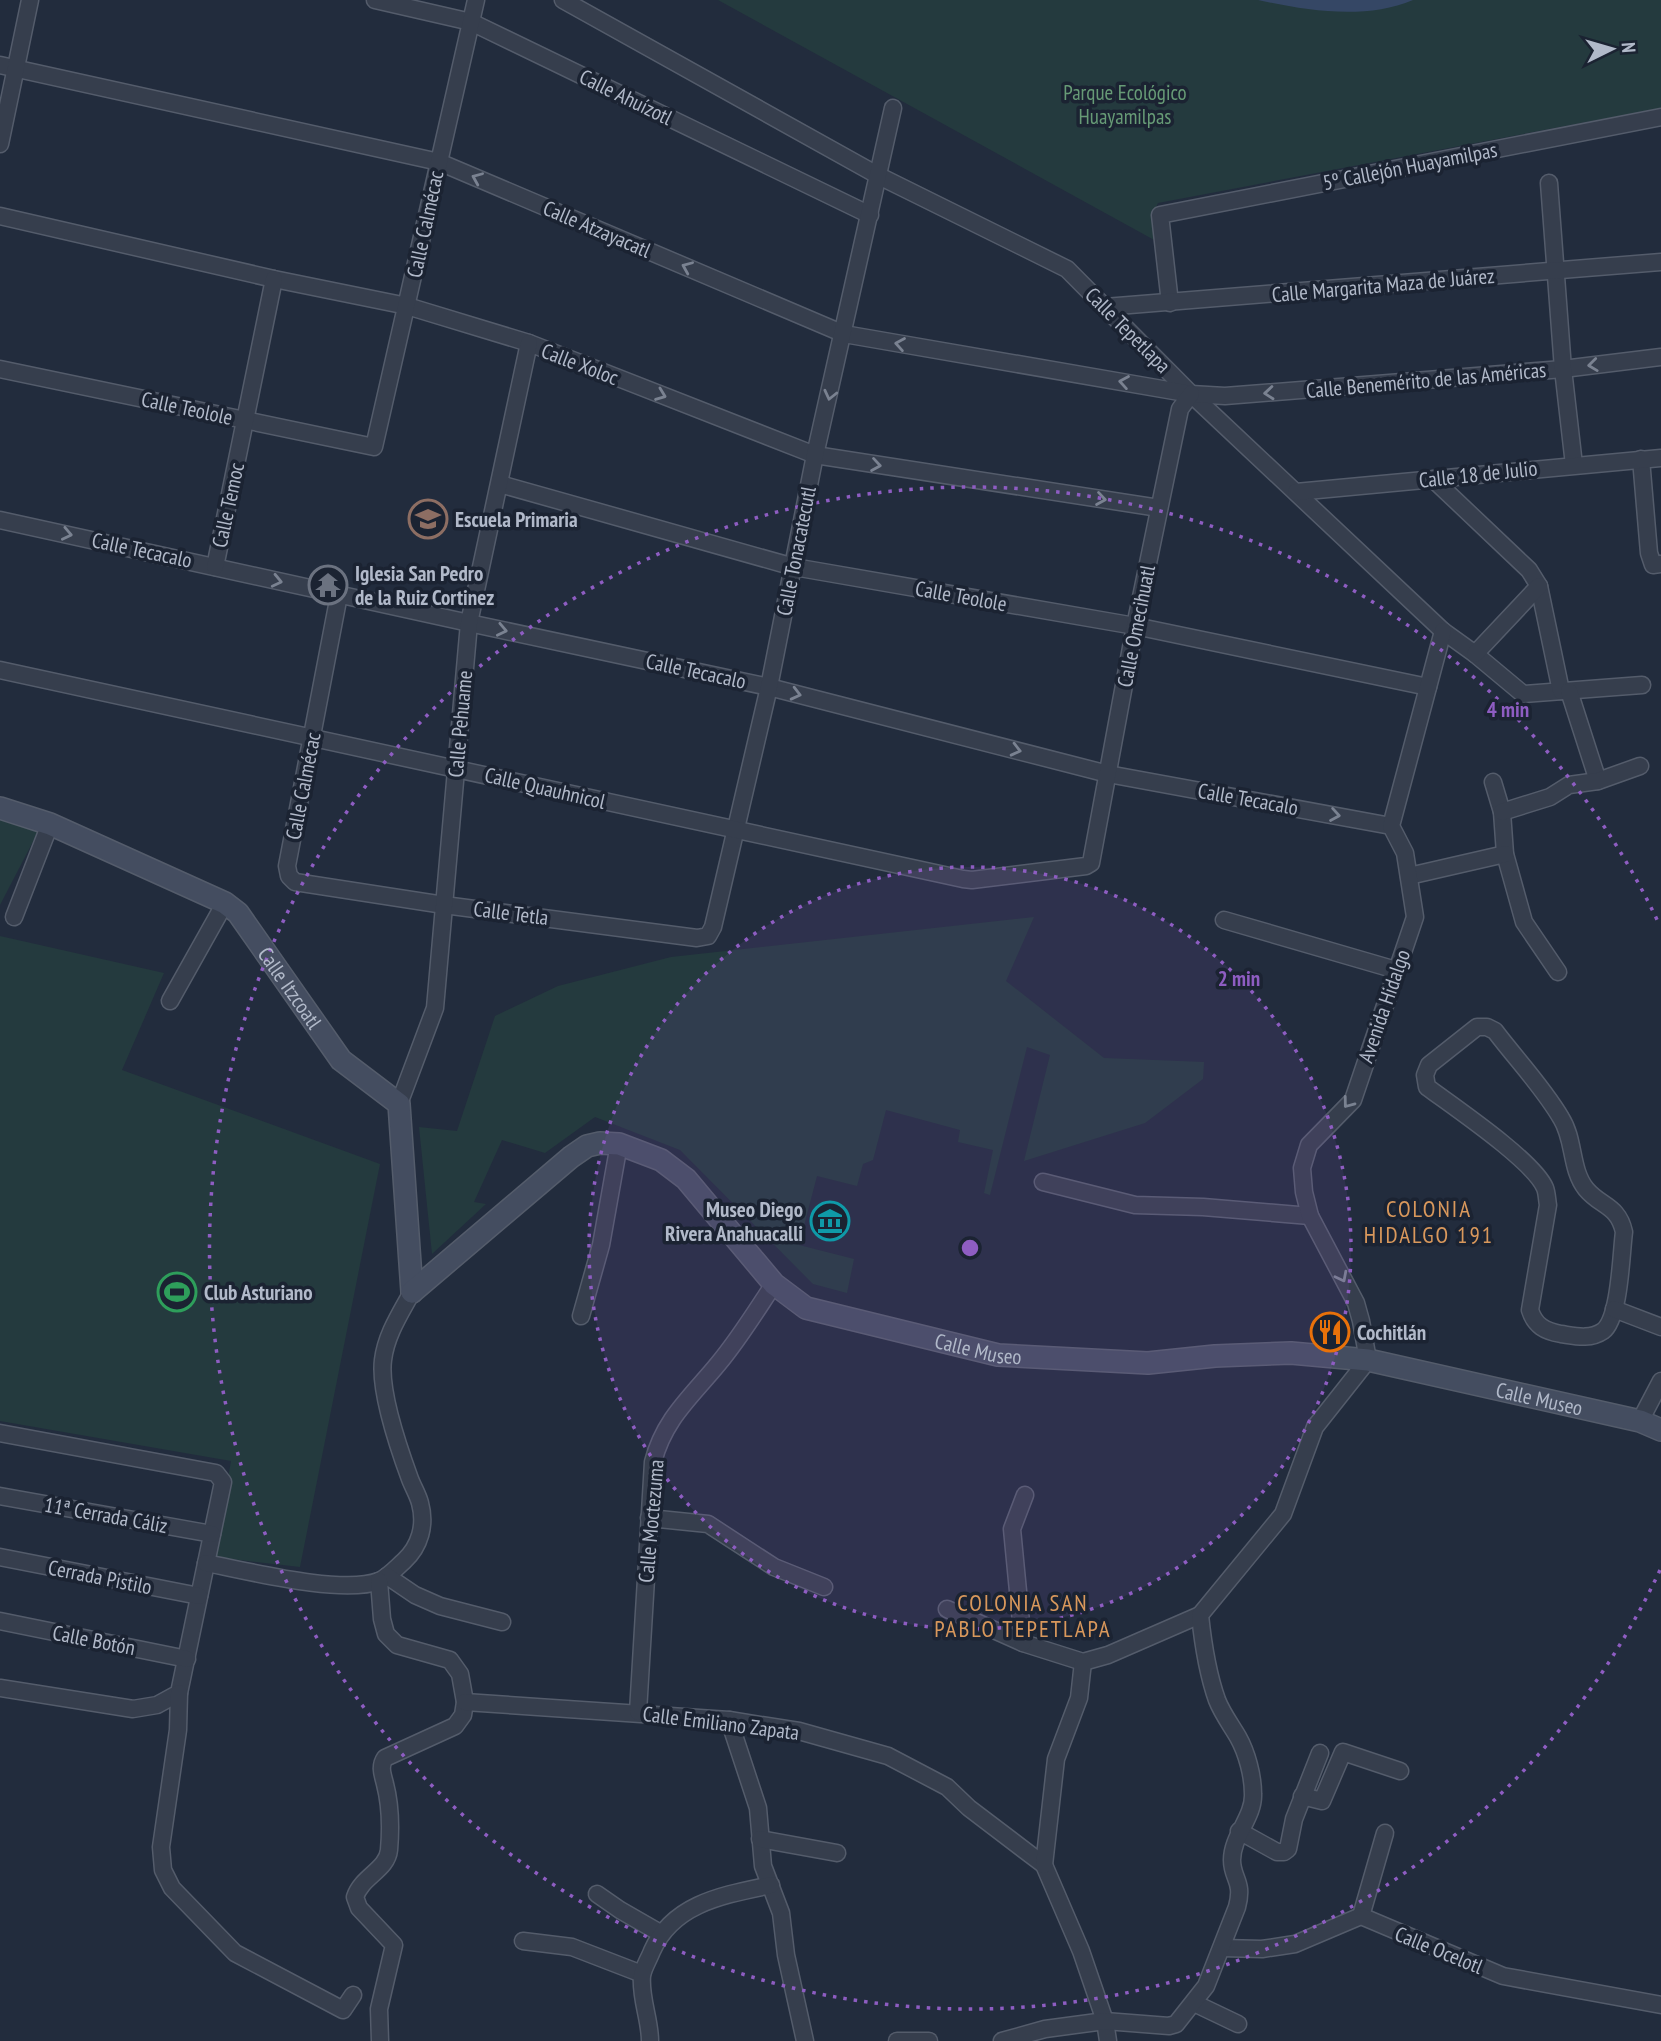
<svg xmlns="http://www.w3.org/2000/svg" width="1661" height="2041" viewBox="0 0 1661 2041" font-family="'PT Sans Narrow',sans-serif">
<rect width="100%" height="100%" fill="#222c3d"/>
<g fill="#243a3e">
<polygon points="718,0 1661,0 1661,108 1158,203 1152,216 1156,241"/>
<polygon points="0,819 40,828 0,905"/>
<polygon points="1034,917 1006,981 1104,1058 1204,1062 1203,1079 1145,1123 1024,1161 1050,1055 1027,1047 990,1195 984,1193 993,1150 958,1142 960,1130 886,1110 873,1160 863,1164 857,1186 817,1176 799,1245 854,1259 847,1293 813,1284 680,1150 595,1117 545,1153 502,1140 474,1202 486,1204 432,1254 419,1127 457,1131 495,1016 558,986 671,957"/>
<polygon points="0,936 164,973 122,1070 380,1164 300,1567 214,1557 231,1461 0,1421"/>
</g>
<path fill="#354765" d="M1258 0H1413C1366 20 1307 11 1258 0Z"/>
<g fill="none" stroke-linecap="round" stroke-linejoin="round">
<defs>
<g id="street">
<polyline points="375,0 471,22 870,215"/>
<polyline points="563,0 879,176 1067,269 1191,394 1443,631 1475,654 1523,694 1642,685"/>
<polyline points="0,65 439,162 844,334 1191,394 1225,396 1563,369 1661,357"/>
<polyline points="0,144 30,0"/>
<polyline points="1549,183 1563,369 1574,465"/>
<polyline points="0,216 274,279 407,306 529,343 815,455 1159,508"/>
<polyline points="1170,303 1160,215 1661,117"/>
<polyline points="1105,307 1661,262"/>
<polyline points="0,369 374,447 476,0"/>
<polyline points="1641,459 1649,553 1653,565 1661,564"/>
<polyline points="1433,479 1529,570 1539,586 1561,691"/>
<polyline points="500,484 794,567 1135,626 1428,687"/>
<polyline points="1296,492 1661,458"/>
<polyline points="0,520 469,623 769,687 1108,774 1391,826"/>
<polyline points="215,567 274,279"/>
<polyline points="339,595 287,866 289,876 295,882 444,905 697,938 708,936 713,927 769,687 815,455 893,108"/>
<polyline points="1475,654 1539,586"/>
<polyline points="0,670 963,879 972,880 1086,866 1091,863 1135,626 1180,409 1191,394"/>
<polyline points="1569,691 1598,781"/>
<polyline points="1493,782 1502,812 1505,854 1524,922 1558,972"/>
<polyline points="1502,812 1550,797 1569,785 1598,781 1640,766"/>
<polyline points="1409,876 1505,854"/>
<polyline points="14,917 50,824"/>
<polyline points="1224,920 1396,970"/>
<polyline points="170,1001 225,903"/>
<path d="M1477 1027H1487L1495 1031C1516 1059 1543 1087 1561 1118 1575 1140 1570 1169 1586 1189 1601 1207 1618 1205 1624 1232 1621 1254 1620 1318 1603 1331 1590 1340 1575 1336 1561 1334 1545 1331 1535 1326 1530 1310L1548 1205C1547 1200 1547 1193 1545 1188 1534 1161 1454 1107 1427 1087L1425 1075 1429 1065Z"/>
<polyline points="399,1104 435,1008 469,623 529,343"/>
<polyline points="1043,1182 1135,1205 1203,1207 1310,1216"/>
<polyline points="1614,1309 1661,1327"/>
<polyline points="581,1316 601,1245 619,1144"/>
<polyline points="1640,1421 1661,1381"/>
<polyline points="0,1433 216,1473 223,1482 179,1693 157,1705 133,1709 0,1688"/>
<polyline points="0,1496 212,1534"/>
<polyline points="649,1518 708,1524 774,1567 824,1587"/>
<polyline points="0,1557 199,1596"/>
<path d="M206 1563C248 1571 342 1595 379 1581 388 1577 396 1568 404 1561 420 1546 426 1525 420 1503 418 1495 413 1487 410 1479 399 1449 379 1391 383 1360 386 1335 400 1314 412 1292"/>
<polyline points="387,1576 415,1595 440,1606 502,1622"/>
<path d="M379 1581 382 1619 386 1634 397 1645 450 1660 460 1674 465 1702 463 1715 455 1726 385 1758C379 1767 383 1775 385 1784 391 1807 391 1827 389 1850 387 1870 362 1876 355 1897L359 1908 394 1945 379 2009 380 2041"/>
<polyline points="947,1609 1023,1643 1083,1662 1108,1655 1200,1615"/>
<polyline points="0,1621 187,1659"/>
<polyline points="1023,1643 1012,1529 1025,1495"/>
<polyline points="179,1693 178,1730 161,1847 163,1870 172,1888 235,1953 343,2010 353,1995"/>
<polyline points="465,1702 729,1720 799,1731 888,1756 947,1787 969,1808 1044,1865 1081,1951 1105,2021 1108,2041"/>
<path d="M638 1712 653 1462C664 1419 691 1397 718 1364 739 1339 756 1311 774 1284"/>
<polyline points="729,1720 758,1808 763,1866 781,1913 786,1955 805,2041"/>
<polyline points="1302,1796 1322,1801 1343,1752 1400,1771"/>
<polyline points="1239,1831 1277,1852 1284,1852 1288,1849 1294,1819 1320,1753"/>
<polyline points="760,1839 837,1853"/>
<polyline points="1044,1865 1056,1759 1079,1698 1083,1662"/>
<polyline points="597,1894 620,1910 660,1933"/>
<polyline points="1361,1916 1385,1833"/>
<polyline points="523,1941 572,1947 642,1974"/>
<polyline points="1222,1948 1262,1949 1295,1944 1361,1916 1503,1976 1661,2005"/>
<polyline points="1194,2003 1238,2024"/>
<path d="M650 2041C650 2019 640 1998 642 1976 643 1968 649 1959 652 1951 673 1903 724 1895 771 1885"/>
<polyline points="897,2041 929,2041"/>
<path d="M1002 2041 1045 2029 1105 2021 1169 2026 1176 2024 1206 1986 1237 1907C1244 1881 1232 1879 1232 1860 1232 1836 1254 1817 1253 1794 1253 1776 1247 1753 1238 1737 1231 1725 1222 1713 1217 1700 1207 1672 1203 1644 1200 1615L1283 1514 1315 1427 1368 1360 1361 1321 1356 1303 1310 1216 1304 1192 1302 1168 1309 1145 1353 1100 1415 917 1405 853 1391 826 1443 631"/>
</g>
<g id="secondary">
<path id="s1" d="M0 808 50 824 225 903 238 913 341 1060 399 1104 412 1292"/>
<path id="s2" d="M412 1292 571 1157 587 1146 600 1143 619 1144 661 1160 686 1179 774 1284 806 1308 998 1355 1148 1363 1215 1356 1291 1353 1368 1360 1640 1421 1661 1430"/>
</g>
</defs>
<use href="#street" stroke="#545c6b" stroke-width="19"/>
<use href="#secondary" stroke="#545c6b" stroke-width="24"/>
<use href="#street" stroke="#363e4d" stroke-width="16"/>
<use href="#secondary" stroke="#444d60" stroke-width="21"/>
</g>
<defs><path id="oneway-chevron" d="M-2-3.5L2.5 0L-2 3.5" fill="none" stroke-width="1.6" stroke-linecap="round" stroke-linejoin="round" transform="scale(1.75)"/></defs>
<g stroke="#7a8291">
<use href="#oneway-chevron" transform="translate(477 178) rotate(-157)"/>
<use href="#oneway-chevron" transform="translate(687 267) rotate(-157)"/>
<use href="#oneway-chevron" transform="translate(900 344) rotate(-170)"/>
<use href="#oneway-chevron" transform="translate(1593 365) rotate(173)"/>
<use href="#oneway-chevron" transform="translate(1124 382) rotate(-170)"/>
<use href="#oneway-chevron" transform="translate(1269 393) rotate(175)"/>
<use href="#oneway-chevron" transform="translate(661 395) rotate(21)"/>
<use href="#oneway-chevron" transform="translate(830 395) rotate(103)"/>
<use href="#oneway-chevron" transform="translate(876 465) rotate(9)"/>
<use href="#oneway-chevron" transform="translate(1101 499) rotate(9)"/>
<use href="#oneway-chevron" transform="translate(67 534) rotate(12)"/>
<use href="#oneway-chevron" transform="translate(277 581) rotate(13)"/>
<use href="#oneway-chevron" transform="translate(502 630) rotate(12)"/>
<use href="#oneway-chevron" transform="translate(796 694) rotate(14)"/>
<use href="#oneway-chevron" transform="translate(1016 750) rotate(14)"/>
<use href="#oneway-chevron" transform="translate(1335 815) rotate(10)"/>
<use href="#oneway-chevron" transform="translate(1348 1103) rotate(127)"/>
<use href="#oneway-chevron" transform="translate(1342 1277) rotate(63)"/>
</g>
<circle cx="970" cy="1248" r="381" fill="#8e5dc2" fill-opacity=".12"/>
<g fill="none" stroke="#8e5dc2" stroke-width="3.5" stroke-dasharray="3.5 7">
<circle cx="970" cy="1248" r="381"/>
<path d="M1660 1570A761 761 0 1 1 1660 926"/>
</g>
<defs>
<symbol id="school-ring" viewBox="-11 -11 22 22"><circle r="9.5" fill="#1b2332" stroke="#8d6e63" stroke-width="1.5"/><path d="M0-5L7-2L0 1L-7-2ZM-4 1L0 2.5L4 1V4Q0 6-4 4Z" fill="#8d6e63"/></symbol>
<symbol id="temple-ring" viewBox="-11 -11 22 22"><circle r="9.5" fill="#1b2332" stroke="#6b7280" stroke-width="1.5"/><path d="M0-6L5-2H3V0L6.5 2.5H4V6H1.5V3h-3V6H-4V2.5H-6.5L-3 0V-2H-5Z" fill="#6b7280"/></symbol>
<symbol id="museum-ring" viewBox="-11 -11 22 22"><circle r="9.5" fill="#1b2332" stroke="#0f9aa8" stroke-width="1.5"/><path d="M0-6L6-3V-2H-6V-3ZM-5-1h2V3h-2ZM-1-1h2V3h-2ZM3-1h2V3H3ZM-6 4H6V6H-6Z" fill="#0f9aa8"/></symbol>
<symbol id="stadium-ring" viewBox="-11 -11 22 22"><circle r="9.5" fill="#1b2332" stroke="#2e9e5b" stroke-width="1.5"/><path d="M0-5a6.5 5 0 1 0 0 10a6.5 5 0 1 0 0-10ZM-3.5-1.8h7v3.6h-7Z" fill="#2e9e5b"/></symbol>
<symbol id="restaurant-ring" viewBox="-11 -11 22 22"><circle r="9.5" fill="#1b2332" stroke="#e8710a" stroke-width="1.5"/><path d="M-5-6h1v4h1v-4h1v4h1v-4h1v5L-1.5 .5V6h-2V.5L-5-1ZM5-6V6H3V1.5H1.5Q1.5-4 5-6Z" fill="#e8710a"/></symbol>
</defs>
<g fill-rule="evenodd">
<use href="#school-ring" x="406" y="497" width="44" height="44"/>
<use href="#temple-ring" x="306" y="563" width="44" height="44"/>
<use href="#museum-ring" x="808" y="1199" width="44" height="44"/>
<use href="#stadium-ring" x="155" y="1270" width="44" height="44"/>
<use href="#restaurant-ring" x="1308" y="1310" width="44" height="44"/>
</g>
<g text-anchor="middle" dominant-baseline="central" stroke-width="7" stroke-linejoin="round" paint-order="stroke">
<g font-size="21" fill="#679b76" stroke="#1b2332">
<text x="1125" y="92">Parque Ecológico<tspan x="1125" dy="24">Huayamilpas</tspan></text>
</g>
<g font-size="21" fill="#b1b9c9" stroke="#1b2332">
<text transform="translate(626 97) rotate(26)">Calle Ahuízotl</text>
<text transform="translate(1410 166) rotate(-11)">5º Callejón Huayamilpas</text>
<text transform="translate(425 224) rotate(-78)">Calle Calmécac</text>
<text transform="translate(597 229) rotate(23)">Calle Atzayacatl</text>
<text transform="translate(1383 285) rotate(-5)">Calle Margarita Maza de Juárez</text>
<text transform="translate(1128 330) rotate(45)">Calle Tepetlapa</text>
<text transform="translate(580 364) rotate(21)">Calle Xoloc</text>
<text transform="translate(1426 380) rotate(-5)">Calle Benemérito de las Américas</text>
<text transform="translate(187 408) rotate(12)">Calle Teolole</text>
<text transform="translate(1478 474) rotate(-6)">Calle 18 de Julio</text>
<text transform="translate(228 505) rotate(-78)">Calle Temoc</text>
<text transform="translate(142 550) rotate(12)">Calle Tecacalo</text>
<text transform="translate(796 551) rotate(-79)">Calle Tonacatecutl</text>
<text transform="translate(961 596) rotate(10)">Calle Teolole</text>
<text transform="translate(1136 626) rotate(-79)">Calle Omecihuatl</text>
<text transform="translate(696 671) rotate(12)">Calle Tecacalo</text>
<text transform="translate(460 724) rotate(-85)">Calle Pehuame</text>
<text transform="translate(303 786) rotate(-79)">Calle Calmécac</text>
<text transform="translate(545 788) rotate(13)">Calle Quauhnicol</text>
<text transform="translate(1248 799) rotate(10)">Calle Tecacalo</text>
<text transform="translate(511 913) rotate(7)">Calle Tetla</text>
<text stroke="none"><textPath href="#s1" startOffset="352">Calle Itzcoatl</textPath></text>
<text transform="translate(1384 1006) rotate(-71)">Avenida Hidalgo</text>
<text stroke="none"><textPath href="#s2" startOffset="691">Calle Museo</textPath></text>
<text stroke="none"><textPath href="#s2" startOffset="1258">Calle Museo</textPath></text>
<text transform="translate(106 1515) rotate(10)">11ª Cerrada Cáliz</text>
<text transform="translate(651 1521) rotate(-85)">Calle Moctezuma</text>
<text transform="translate(100 1577) rotate(11)">Cerrada Pistilo</text>
<text transform="translate(94 1640) rotate(11)">Calle Botón</text>
<text transform="translate(721 1723) rotate(7)">Calle Emiliano Zapata</text>
<text transform="translate(1439 1950) rotate(22)">Calle Ocelotl</text>
</g>
<g font-size="21" font-weight="bold" fill="#b1b9c9" stroke="#1b2332" text-anchor="start">
<text x="455" y="519">Escuela Primaria</text>
<text x="355" y="573">Iglesia San Pedro<tspan x="355" dy="24">de la Ruiz Cortinez</tspan></text>
<text x="803" y="1209" text-anchor="end">Museo Diego<tspan x="803" dy="24">Rivera Anahuacalli</tspan></text>
<text x="204" y="1292">Club Asturiano</text>
<text x="1357" y="1332">Cochitlán</text>
</g>
<g font-size="23" letter-spacing="2" fill="#d9985c" stroke="#1b2332">
<text x="1429" y="1208">COLONIA<tspan x="1429" dy="26">HIDALGO 191</tspan></text>
<text x="1023" y="1602">COLONIA SAN<tspan x="1023" dy="26">PABLO TEPETLAPA</tspan></text>
</g>
</g>
<circle cx="970" cy="1248" r="10" fill="#8e5dc2" stroke="#1b2332" stroke-width="3.5"/>
<g font-size="21" text-anchor="middle" font-weight="bold" fill="#8e5dc2" stroke="#1b2332" stroke-width="7" stroke-linejoin="round" paint-order="stroke">
<text x="1508" y="717">4 min</text>
<text x="1239" y="986">2 min</text>
</g>
<g transform="translate(1612 49) rotate(85)" stroke="#1b2332" stroke-width="5" paint-order="stroke">
<path d="M0-5L12 26L0 18L-12 26Z" fill="#b1b9c9"/>
<text y="-10" font-size="19" font-weight="bold" text-anchor="middle" fill="#b1b9c9">N</text>
</g>
</svg>
